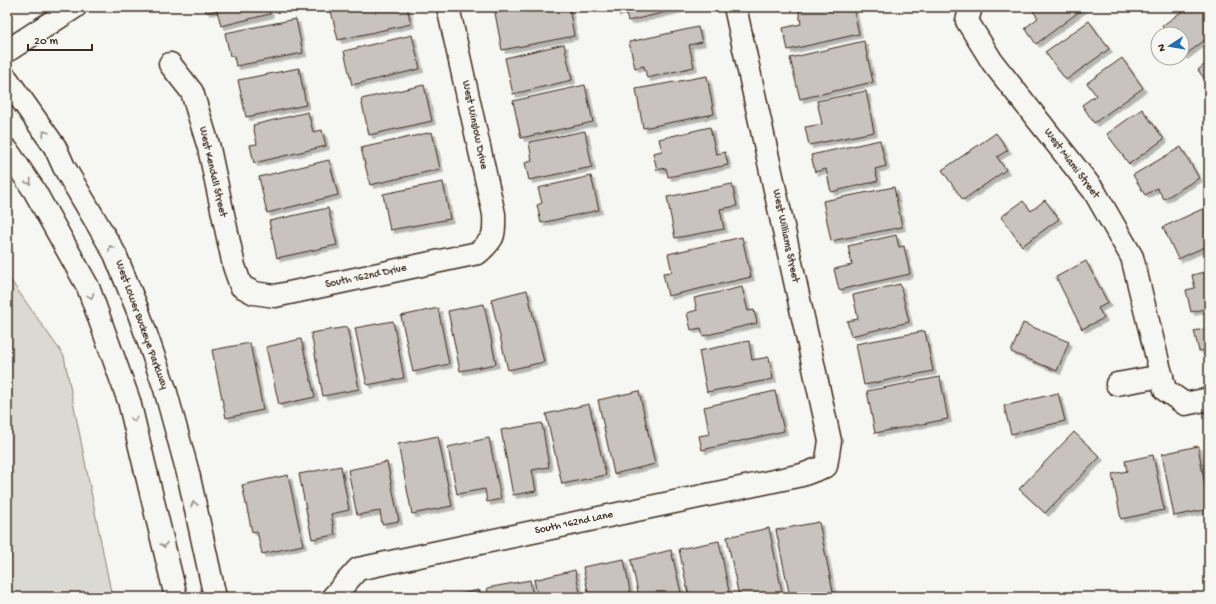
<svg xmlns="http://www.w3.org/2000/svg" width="1216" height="604" viewBox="0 0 1216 604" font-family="'Gochi Hand',sans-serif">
<defs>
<filter id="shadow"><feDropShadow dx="3.5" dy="3.5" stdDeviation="0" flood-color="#0004"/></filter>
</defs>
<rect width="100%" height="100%" fill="#f6f6f2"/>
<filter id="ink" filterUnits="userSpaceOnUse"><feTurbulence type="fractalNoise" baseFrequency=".025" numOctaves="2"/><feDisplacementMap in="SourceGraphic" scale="8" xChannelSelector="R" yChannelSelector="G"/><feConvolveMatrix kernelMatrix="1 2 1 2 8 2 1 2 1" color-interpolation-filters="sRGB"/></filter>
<g filter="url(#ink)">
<polygon fill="#dad9d3" stroke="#8a8278" points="7,275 64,356 112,597 7,597"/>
<g fill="#c8c3be" stroke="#3b2a1e" filter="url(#shadow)">
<polygon points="205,7 268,7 270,14 221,26 217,10 206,12"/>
<polygon points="330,7 407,7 411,24 338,40"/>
<polygon points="526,7 569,7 574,36 502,50 495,13"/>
<polygon points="615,7 688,7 628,21 625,10 616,13"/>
<polygon points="798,7 853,7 859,34 788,50 783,28 801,24"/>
<polygon points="1030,7 1084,7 1084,8 1036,44 1025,28 1038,18"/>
<polygon points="1188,7 1209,7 1209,37 1184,56 1182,53 1182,34 1168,34 1162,26"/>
<polygon points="296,19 303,53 236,66 234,56 230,56 225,33"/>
<polygon points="1089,21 1109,49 1066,80 1045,52"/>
<polygon points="698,27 702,42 689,45 694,67 647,78 644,66 635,68 629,42"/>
<polygon points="412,35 420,69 352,85 344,51"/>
<polygon points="864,41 873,82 800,99 790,58"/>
<polygon points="564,44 572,80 513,94 505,58"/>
<polygon points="1122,58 1143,88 1094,123 1082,105 1096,95 1087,83"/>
<polygon points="1209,61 1209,85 1198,70"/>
<polygon points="299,68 306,105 246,117 238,80"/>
<polygon points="707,76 714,114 643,128 636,89"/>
<polygon points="424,85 432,121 369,135 361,99"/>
<polygon points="585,85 593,122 521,138 513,101"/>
<polygon points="866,91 874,132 809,145 805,127 822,124 817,101"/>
<polygon points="1142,109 1164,139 1129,164 1107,134"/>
<polygon points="308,112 313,132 322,130 326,146 254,163 250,145 257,144 253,125"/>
<polygon points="710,127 716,154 725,152 728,165 668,177 666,168 657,170 653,153 662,151 659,139"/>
<polygon points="585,131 592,167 529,180 525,163 532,161 529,142"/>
<polygon points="432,132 440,169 370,185 361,148"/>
<polygon points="996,133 1008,150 997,157 1006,170 963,200 942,170"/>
<polygon points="880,140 886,166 875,169 878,181 831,192 826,169 815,172 811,155"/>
<polygon points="1181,147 1199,178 1164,199 1157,188 1145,195 1133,175"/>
<polygon points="329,160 338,195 267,213 259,177"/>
<polygon points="591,176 599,210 541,223 537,205 542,203 538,188"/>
<polygon points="443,182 450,219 390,230 383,194"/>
<polygon points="732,184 737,206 720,209 724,229 675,238 667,197"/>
<polygon points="894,187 902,227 831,241 823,201"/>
<polygon points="1045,200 1059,219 1022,246 1001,217 1023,201 1031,211"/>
<polygon points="1209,206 1209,245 1178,259 1163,227"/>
<polygon points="328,208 337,245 277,258 269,221"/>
<polygon points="896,235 899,247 904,246 910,274 839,290 834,269 852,265 848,246"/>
<polygon points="742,237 751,277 668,296 663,273 672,272 668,254"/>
<polygon points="1086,261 1108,303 1098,308 1104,318 1082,329 1056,277"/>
<polygon points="1209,271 1209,308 1191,312 1186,290 1195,288 1192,275"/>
<polygon points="900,284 909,322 851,336 847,321 858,319 853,295"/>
<polygon points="742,287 748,311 754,310 757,323 703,336 701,328 691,330 687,313 697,310 694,298"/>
<polygon points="527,290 544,362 508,370 491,299"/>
<polygon points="484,304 496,364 460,371 448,311"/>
<polygon points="438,308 449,364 413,372 401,316"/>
<polygon points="393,321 404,378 367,385 355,328"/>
<polygon points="1023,323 1069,342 1057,371 1011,352"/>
<polygon points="347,327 359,389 323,396 311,333"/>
<polygon points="1209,328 1209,350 1199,351 1194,331"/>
<polygon points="925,331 933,371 864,385 856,344"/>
<polygon points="301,339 315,397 279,405 266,347"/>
<polygon points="749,341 752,360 769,357 773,379 707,392 699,351"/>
<polygon points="250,343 263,410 226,418 212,350"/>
<polygon points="940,377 948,419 875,433 867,391"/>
<polygon points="639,391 655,464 614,474 598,400"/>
<polygon points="775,391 784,431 702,450 699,436 710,434 704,407"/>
<polygon points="1058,393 1065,421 1011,434 1004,406"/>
<polygon points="589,404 606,475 562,484 546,414"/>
<polygon points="542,423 549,467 532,470 536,491 513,495 501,430"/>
<polygon points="1074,432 1100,457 1045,513 1019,489"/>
<polygon points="438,436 452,506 412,514 398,444"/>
<polygon points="489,438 501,499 487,502 485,489 457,494 448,447"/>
<polygon points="1198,446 1209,509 1174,516 1162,454"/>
<polygon points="1153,455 1164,510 1121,519 1112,474 1127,471 1125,461"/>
<polygon points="387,462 399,521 382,524 380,511 357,515 348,470"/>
<polygon points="341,466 349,510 331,514 335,535 312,539 299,474"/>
<polygon points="288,475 303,545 262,554 257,531 252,532 242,485"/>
<polygon points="819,522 833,592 808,597 790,597 776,530"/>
<polygon points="769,528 783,597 739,597 727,537"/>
<polygon points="719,541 730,597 689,597 679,549"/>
<polygon points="671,550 682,597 639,597 631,560"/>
<polygon points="624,559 631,597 589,597 583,567"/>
<polygon points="575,570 581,597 538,597 534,580"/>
<polygon points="530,580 533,597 489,597 487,588"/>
<polygon points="479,590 481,597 448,597"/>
</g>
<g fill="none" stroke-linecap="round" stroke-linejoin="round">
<defs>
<g id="minor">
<polyline points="971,7 967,21 993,63 1094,191 1132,257 1165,390 1185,404 1209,399"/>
<polyline points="7,51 75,7"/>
<path d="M170 64 192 92 209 148 234 266 241 286 254 293 275 296 478 253C494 239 495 236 494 214L448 7"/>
<polyline points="1117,384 1162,376"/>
<polyline points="333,597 358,569 802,475 826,466 830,441 735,7"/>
</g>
<g id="major">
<polyline points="7,79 55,147 64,167 115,254 138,311 165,389 188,473 215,597"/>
<polyline points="7,150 34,190 88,287 129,401 176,597"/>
</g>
</defs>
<use href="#minor" stroke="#3b2a1e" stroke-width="25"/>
<use href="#major" stroke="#3b2a1e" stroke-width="25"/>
<use href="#minor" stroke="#f6f6f2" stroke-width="22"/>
<use href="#major" stroke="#f6f6f2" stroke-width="22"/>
</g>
<defs><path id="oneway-chevron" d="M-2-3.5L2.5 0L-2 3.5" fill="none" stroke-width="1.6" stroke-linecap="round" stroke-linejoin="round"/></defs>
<g stroke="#989088">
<use href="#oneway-chevron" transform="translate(45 133) rotate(-124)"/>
<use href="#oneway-chevron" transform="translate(29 182) rotate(56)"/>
<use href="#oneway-chevron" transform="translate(111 248) rotate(-120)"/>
<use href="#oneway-chevron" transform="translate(91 296) rotate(70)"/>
<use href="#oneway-chevron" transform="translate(134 419) rotate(76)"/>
<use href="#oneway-chevron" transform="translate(194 504) rotate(-102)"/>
<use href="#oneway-chevron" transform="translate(164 545) rotate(77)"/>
</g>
</g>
<g text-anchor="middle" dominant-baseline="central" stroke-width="4" stroke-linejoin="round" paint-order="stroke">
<g font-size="11" fill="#3b2a1e" stroke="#f6f6f2">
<text transform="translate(474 125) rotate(78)">West Winslow Drive</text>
<text transform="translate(1071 164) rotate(53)">West Miami Street</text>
<text transform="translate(212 172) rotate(77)">West Kendall Street</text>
<text transform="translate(785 236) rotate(78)">West Williams Street</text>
<text transform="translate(366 277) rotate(-12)">South 162nd Drive</text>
<text transform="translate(141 325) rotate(70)">West Lower Buckeye Parkway</text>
<text transform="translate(574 523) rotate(-12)">South 162nd Lane</text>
</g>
</g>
<rect width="1216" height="604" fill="none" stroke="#f6f6f2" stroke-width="24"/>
<rect x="12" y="12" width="1192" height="580" fill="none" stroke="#3b2a1e" stroke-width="1.5" filter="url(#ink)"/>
<g transform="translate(1170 46) rotate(258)"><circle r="19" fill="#f6f6f2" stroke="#aba49d"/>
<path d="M0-3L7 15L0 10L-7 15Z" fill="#1f6fb2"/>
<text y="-6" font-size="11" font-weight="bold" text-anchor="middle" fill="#3b2a1e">N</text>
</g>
<path d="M28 44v6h64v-6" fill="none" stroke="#3b2a1e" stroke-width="2"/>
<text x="34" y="44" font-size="12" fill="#3b2a1e" stroke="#f6f6f2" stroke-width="3" paint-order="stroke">20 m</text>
</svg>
